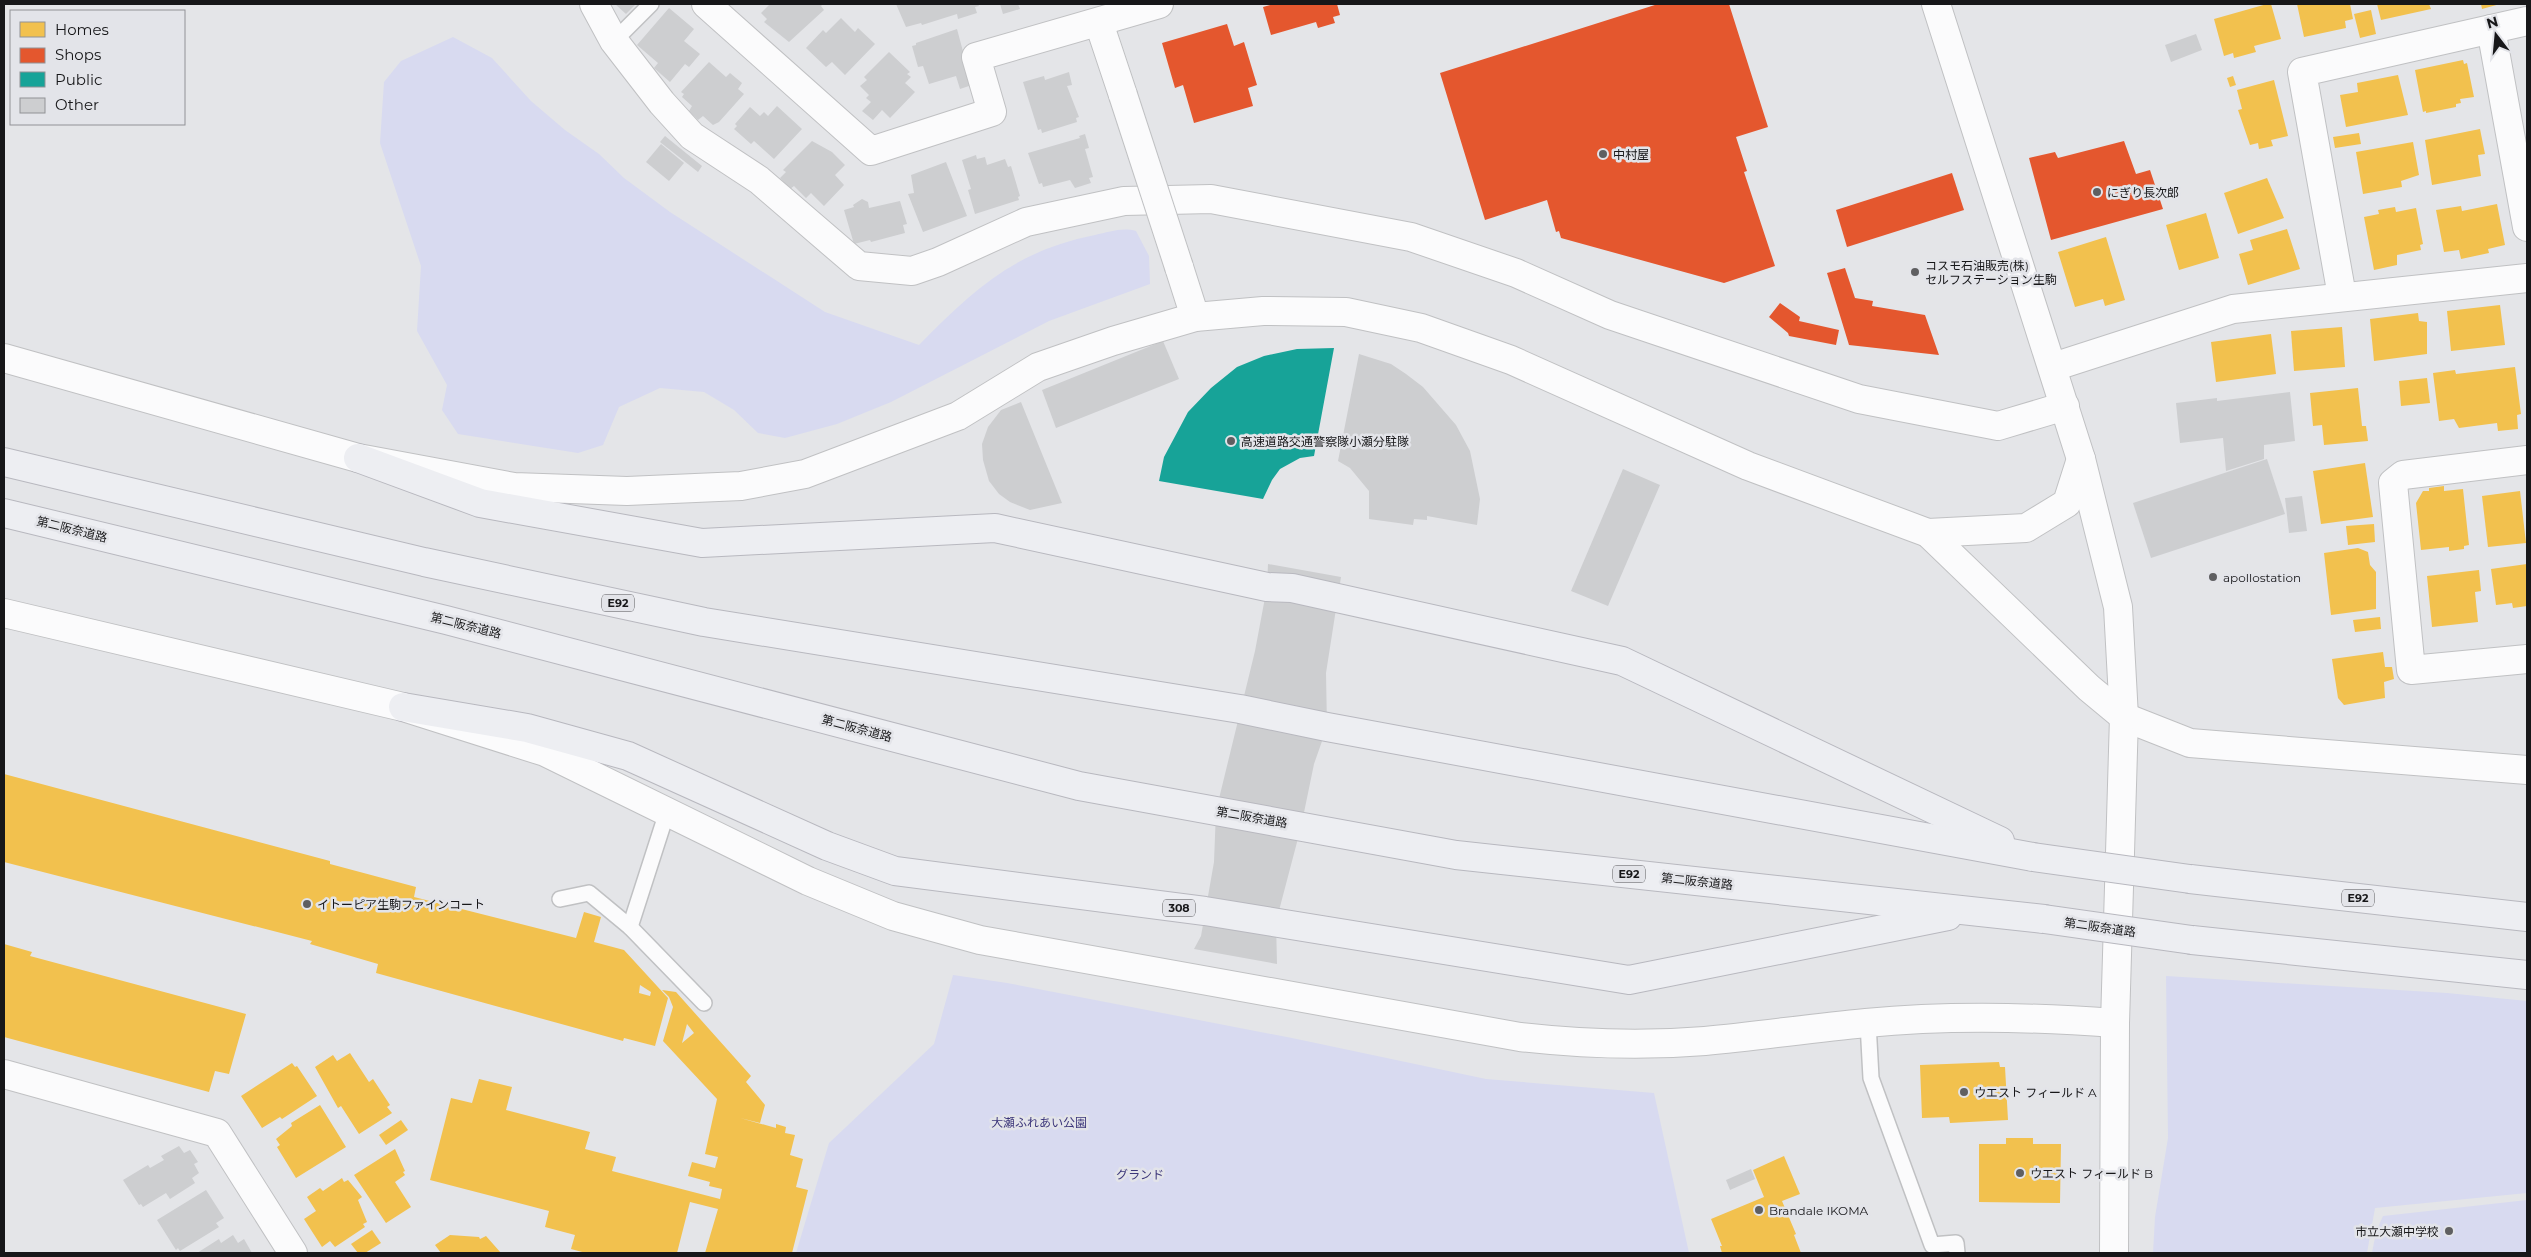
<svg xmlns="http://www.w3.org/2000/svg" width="2531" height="1257" viewBox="0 0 2531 1257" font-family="Montserrat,'Noto Sans JP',sans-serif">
<rect width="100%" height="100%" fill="#e4e5e8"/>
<g fill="#d8daf0">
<path d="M453 37 492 58 531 101 565 130 599 154 624 178 670 212 825 312 919 345C974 289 1015 251 1095 235 1109 232 1122 227 1136 231L1149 256 1150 284 1049 321 891 402 837 424 785 438 758 433 734 410 704 392 660 388 619 407 603 445 578 453 458 434 442 410 447 385 417 331 421 266 380 143 384 82 401 61Z"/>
<polygon points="953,975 1007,983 1292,1038 1486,1079 1654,1093 1689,1253 796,1253 829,1143 934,1044"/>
<polygon points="2166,976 2447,993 2527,1001 2527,1193 2375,1208 2367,1253 2153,1253 2155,1217 2168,1138"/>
<polygon points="2527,1200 2527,1253 2372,1253 2376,1232 2383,1216"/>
</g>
<g fill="#f2c14e" fill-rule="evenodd">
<polygon points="2267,4 2271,4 2281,39 2254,46 2256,52 2234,58 2233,53 2224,56 2214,19"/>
<polygon points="2297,4 2350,4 2353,19 2345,21 2346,28 2304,37"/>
<polygon points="2377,4 2429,4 2431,9 2381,20"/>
<polygon points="2481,4 2500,4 2482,9"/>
<polygon points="2371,10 2376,34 2360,38 2354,14"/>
<polygon points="2463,60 2464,64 2467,63 2474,97 2460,99 2461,103 2456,104 2456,107 2426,113 2426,111 2423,112 2415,70"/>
<polygon points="2398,75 2408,115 2346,127 2340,95 2358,92 2357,83"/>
<polygon points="2233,76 2236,85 2230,87 2227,78"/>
<polygon points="2274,80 2288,136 2271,140 2273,146 2259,149 2258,143 2250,145 2238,110 2242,109 2237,90"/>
<polygon points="2480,129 2485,154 2478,155 2481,176 2432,185 2425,140"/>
<polygon points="2359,133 2361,144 2335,148 2333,137"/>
<polygon points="2413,142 2419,175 2401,181 2402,187 2363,194 2356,152"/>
<polygon points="2267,178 2284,218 2238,234 2224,193"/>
<polygon points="2497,204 2505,245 2488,249 2489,253 2461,259 2459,250 2444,252 2436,210 2461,206 2462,211"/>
<polygon points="2395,207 2396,212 2416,208 2423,244 2420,245 2421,250 2397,255 2397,265 2374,270 2364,217 2379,214 2378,210"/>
<polygon points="2206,213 2219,258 2179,270 2166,225"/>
<polygon points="2287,229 2300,269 2248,285 2239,254 2253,250 2250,240"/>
<polygon points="2106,237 2125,300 2105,306 2103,299 2075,307 2058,252"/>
<polygon points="2500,305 2505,345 2451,351 2447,311"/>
<polygon points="2418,313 2419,321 2427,322 2427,354 2374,361 2370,319"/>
<polygon points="2342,327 2345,367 2294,371 2291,331"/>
<polygon points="2271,334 2276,374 2216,382 2211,342"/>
<polygon points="2515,367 2521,414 2517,415 2518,429 2498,431 2497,423 2459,428 2454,419 2439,421 2433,373 2455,370 2456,374"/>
<polygon points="2427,378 2430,403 2401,406 2399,381"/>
<polygon points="2358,388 2362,426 2366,426 2368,441 2324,445 2322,425 2313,426 2310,393"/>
<polygon points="2365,463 2373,517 2321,524 2313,471"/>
<polygon points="2444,486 2444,491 2463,489 2469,545 2464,546 2464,549 2449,551 2449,547 2421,550 2416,503 2423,491 2429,491 2429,488"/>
<polygon points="2520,491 2526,543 2488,547 2482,496"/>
<polygon points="2374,524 2375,542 2348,545 2346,526"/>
<polygon points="2358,548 2368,552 2370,565 2376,572 2376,609 2331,615 2324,553"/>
<polygon points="2527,564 2527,606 2513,608 2512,603 2496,605 2491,569"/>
<polygon points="2479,570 2481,591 2475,592 2478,622 2432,627 2427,576"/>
<polygon points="2380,617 2381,629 2355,632 2353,620"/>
<polygon points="2383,652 2385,667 2392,667 2394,679 2384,682 2385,698 2344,705 2338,698 2332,659"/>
<path d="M4 774 330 861V864L416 887 414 897 576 938 584 912 601 917 594 942 624 950 668 998 655 1046 624 1038 623 1041 376 973 378 964 310 944 312 941 4 862ZM640 985 651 992 650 996 639 993Z"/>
<polygon points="4,944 32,952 30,956 246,1014 229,1074 215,1071 209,1092 4,1037"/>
<path d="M662 990 676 992 751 1076 746 1082 765 1105 760 1123 740 1118 776 1128V1124L786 1127 785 1133 795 1135 790 1155 803 1159 796 1187 808 1190 792 1253H705L718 1209 690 1202 677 1253H586L571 1249 575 1235 545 1227 549 1211 430 1180 451 1098 472 1103 479 1079 512 1087 506 1110 590 1132 585 1149 616 1157 612 1171 720 1199 722 1189 709 1186 710 1182 688 1176 692 1162 715 1168 718 1157 705 1154 717 1099 663 1041 673 1007 669 997ZM687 1024 694 1033 682 1043Z"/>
<polygon points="350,1053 369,1082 373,1079 390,1105 387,1107 392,1113 359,1134 341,1106 338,1108 315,1067 333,1055 337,1061"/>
<polygon points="1999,1062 2000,1067 2005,1067 2008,1120 1950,1123 1949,1117 1922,1118 1920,1065"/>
<polygon points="292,1063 295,1067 297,1066 317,1096 282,1119 280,1117 262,1128 241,1096"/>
<polygon points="320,1105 346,1147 296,1178 277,1147 280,1145 276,1139 292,1126 291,1123"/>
<polygon points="401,1120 408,1130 386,1145 379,1135"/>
<polygon points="2006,1138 2033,1138 2033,1144 2061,1144 2060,1203 1979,1202 1979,1144 2006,1144"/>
<polygon points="395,1149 405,1171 403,1172 405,1175 395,1182 411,1207 386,1223 354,1175"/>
<polygon points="1784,1156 1800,1194 1782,1201 1796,1234 1794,1235 1801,1253 1722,1253 1720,1246 1722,1246 1711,1219 1764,1197 1753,1170"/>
<polygon points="342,1178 344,1182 348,1180 362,1197 358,1200 367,1222 363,1224 365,1227 335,1247 330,1241 322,1247 304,1219 316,1211 307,1197 320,1188 323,1191"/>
<polygon points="372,1230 381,1243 365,1253 358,1253 351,1244"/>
<polygon points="450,1235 479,1237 480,1239 486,1236 501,1253 441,1253 435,1245"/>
</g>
<g fill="#e4572e">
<polygon points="1274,4 1337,4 1340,15 1333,17 1335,23 1318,28 1316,22 1271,35 1263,7"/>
<polygon points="1658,4 1729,4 1768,127 1736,137 1747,171 1744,172 1775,266 1724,283 1561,238 1559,231 1556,232 1547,200 1485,220 1440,73"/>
<polygon points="1227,24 1234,46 1244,42 1257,85 1248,88 1253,106 1194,123 1183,85 1175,88 1162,43"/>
<polygon points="2124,141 2136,174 2150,170 2163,209 2051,240 2029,158 2055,152 2058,158"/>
<polygon points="1952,173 1964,210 1847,247 1836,210"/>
<polygon points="1845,268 1855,298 1873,301 1872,306 1925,315 1939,355 1849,345 1827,273"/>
<polygon points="1780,303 1800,317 1799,321 1839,330 1836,345 1789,336 1788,333 1769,317"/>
</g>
<polygon fill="#17a398" points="1334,348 1314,456 1300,458 1280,469 1272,480 1263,499 1159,481 1164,457 1188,412 1211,388 1237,367 1264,356 1297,349"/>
<g fill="#cdced0">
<polygon points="615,4 636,4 626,14"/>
<polygon points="770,4 823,4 821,6 824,10 789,42 764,22 767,19 761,13"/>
<polygon points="896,4 978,4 979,6 975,7 977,13 958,19 957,14 922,25 921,23 906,27"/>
<polygon points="1000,4 1018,4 1020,9 1003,14"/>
<polygon points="669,8 694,29 684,41 700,54 689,67 685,64 670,82 654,68 658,63 637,45"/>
<polygon points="841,18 855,32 858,28 875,44 845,75 832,62 826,67 806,48 823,30 826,33"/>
<polygon points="957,29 972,85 960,89 956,76 929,84 923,66 918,67 912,46 916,45 916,43"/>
<polygon points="2196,34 2202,50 2171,62 2165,45"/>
<polygon points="889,52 910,72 907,74 911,77 905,83 915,92 890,118 882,110 873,120 862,111 871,102 866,98 869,95 860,86 867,80 864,77"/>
<polygon points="709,62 726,77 730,73 742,83 738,89 744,94 719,122 713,125 703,116 698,120 689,111 692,106 682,97 684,94 681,92"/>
<polygon points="1069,72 1072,85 1067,86 1079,117 1076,118 1077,122 1042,133 1041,129 1038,130 1023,82 1044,76 1045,80"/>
<polygon points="777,106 802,129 774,159 754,141 751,144 734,129 737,126 735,124 750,107 760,116 764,112 768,116"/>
<polygon points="1085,134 1089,148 1085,149 1093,177 1089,178 1091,183 1075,188 1070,180 1043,187 1042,183 1039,184 1028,153 1080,138 1079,136"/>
<polygon points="665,136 702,166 698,172 660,142"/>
<polygon points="812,141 832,152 845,165 835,175 844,185 824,206 811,193 806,198 794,186 790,189 780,178 786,172 783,170"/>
<polygon points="661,144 684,163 669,181 646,162"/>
<polygon points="976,155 977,159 985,157 987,165 1005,159 1008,167 1011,166 1020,196 1018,197 1019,200 975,214 968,190 971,189 962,160"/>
<polygon points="946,162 967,216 923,232 908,194 914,193 911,175"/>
<polygon points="862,199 868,202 869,208 900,201 907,224 903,225 905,233 871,242 870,240 854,244 844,210 854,207 853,205"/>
<polygon points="1163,341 1179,379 1056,428 1042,390"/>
<polygon points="1359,354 1391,364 1406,374 1423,387 1456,425 1470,451 1480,499 1477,525 1427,516 1427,520 1414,519 1413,525 1369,519 1369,491 1350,468 1338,461"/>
<polygon points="2290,392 2295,441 2264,445 2264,459 2226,471 2223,438 2180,443 2176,403 2217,398 2217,401"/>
<polygon points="1021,402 1062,503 1030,510 1010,502 999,494 989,481 983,460 982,444 988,427 1001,410"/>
<polygon points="2267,459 2285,514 2151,558 2133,503"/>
<polygon points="1623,469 1660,485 1608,606 1571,591"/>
<polygon points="2302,496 2307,531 2289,533 2285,498"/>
<polygon points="1268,564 1341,577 1326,673 1327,727 1314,764 1301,827 1276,922 1277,964 1194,949 1201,936 1214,862 1216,811 1255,651 1267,587"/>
<polygon points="179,1146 184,1153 190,1150 198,1162 194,1164 199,1173 192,1178 195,1183 170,1199 166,1193 143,1207 141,1204 139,1205 123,1180 148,1165 150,1168 164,1160 161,1156"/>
<polygon points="1751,1169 1755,1179 1730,1190 1726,1180"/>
<polygon points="206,1190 224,1218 216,1223 219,1227 180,1251 178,1248 176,1250 157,1220"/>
<polygon points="233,1235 238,1243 244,1239 252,1253 197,1253 219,1239 221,1243"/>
</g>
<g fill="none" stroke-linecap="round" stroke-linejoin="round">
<defs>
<g id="service">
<polyline points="614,41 651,4"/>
<polyline points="560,899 589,893 630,927 704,1003"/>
<polyline points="630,927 667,812"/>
<polyline points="1868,1023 1871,1078 1932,1245 1956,1243 1957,1253"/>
</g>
<g id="minor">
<polyline points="594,4 614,41 662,103 692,136 759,180 859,266 912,271 938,262 1026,222 1124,201 1211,199 1411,237 1516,273 1610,315 1859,399 1998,426 2065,406"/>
<polyline points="706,4 871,151 992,112 976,57 1159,4"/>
<polyline points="1099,23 1123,95"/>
<polyline points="2491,29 2527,227"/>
<polyline points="1179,267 1195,317"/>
<polyline points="2342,296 2302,72 2527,21"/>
<polyline points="2053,367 2233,309 2527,278"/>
<polyline points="2527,460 2403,475 2393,483 2411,670 2527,659"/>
<polyline points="2124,717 2190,743 2527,770"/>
<polyline points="4,1074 217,1133 293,1253"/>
</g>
<g id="tertiary">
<polyline points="1936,4 2081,459 2118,607 2124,717 2115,1023 2114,1253"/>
<polyline points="4,358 358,458 514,487 627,491 741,486 805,474 958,416 1038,367 1113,341 1195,317 1263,311 1346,312 1421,328 1511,360 1748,466 1928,533 2089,688 2124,717"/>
<polyline points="1928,533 2026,528 2067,503 2081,459"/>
<path d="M4 613 403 707 545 752 808 881 893 916 980 940 1520 1037C1581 1044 1644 1046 1705 1041 1759 1036 1812 1028 1866 1023 1949 1015 2033 1017 2115 1023"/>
</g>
<g id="motorway">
<polyline points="358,458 480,503 702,543 995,528 1267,587 1292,588 1622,661 2000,841"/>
<polyline points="4,462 424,562 704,622 1240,709 1327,727 2033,857"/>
<polyline points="4,513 446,620 1079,786 1456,855 2044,919"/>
<polyline points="403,707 527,728 628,756 827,846 895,871 1205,911 1629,980 1948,916"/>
<polyline points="2190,879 2527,917"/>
<polyline points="2192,940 2527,975"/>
</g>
</defs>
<use href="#service" stroke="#c0c1c3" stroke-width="18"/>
<use href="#minor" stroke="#c0c1c3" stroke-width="30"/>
<use href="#tertiary" stroke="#c0c1c3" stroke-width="30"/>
<use href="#motorway" stroke="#b8b8bf" stroke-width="30"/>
<use href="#service" stroke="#fbfbfc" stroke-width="15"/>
<use href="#minor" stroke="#fbfbfc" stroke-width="28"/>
<use href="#tertiary" stroke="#fbfbfc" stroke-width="28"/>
<use href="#motorway" stroke="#edeef2" stroke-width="28"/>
<defs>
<polyline id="minor-bridge" points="1123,95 1179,267"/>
<g id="motorway-bridge">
<polyline points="2033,857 2190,879"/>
<polyline points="2044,919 2192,940"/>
</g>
</defs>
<use href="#minor-bridge" stroke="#c0c1c3" stroke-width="30" stroke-linecap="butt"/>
<use href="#motorway-bridge" stroke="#b8b8bf" stroke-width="30" stroke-linecap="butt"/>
<use href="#minor-bridge" stroke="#fbfbfc" stroke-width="28"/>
<use href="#motorway-bridge" stroke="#edeef2" stroke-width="28"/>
</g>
<g fill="#5f5f61" stroke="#e3e4e9" stroke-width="2">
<circle cx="1603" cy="154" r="5"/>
<circle cx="2097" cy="192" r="5"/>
<circle cx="1915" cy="272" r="5"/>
<circle cx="1231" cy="441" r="5"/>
<circle cx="2213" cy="577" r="5"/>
<circle cx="307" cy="904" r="5"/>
<circle cx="1964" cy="1092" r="5"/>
<circle cx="2020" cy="1173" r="5"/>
<circle cx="1759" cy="1210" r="5"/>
<circle cx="2449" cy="1231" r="5"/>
</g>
<g text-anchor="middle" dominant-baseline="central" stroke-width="5" stroke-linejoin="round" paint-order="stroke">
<g fill="#e3e4e9" stroke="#545457" stroke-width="1">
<rect x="602" y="594.5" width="32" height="17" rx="4"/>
<rect x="1613" y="865.5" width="32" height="17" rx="4"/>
<rect x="2342" y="889.5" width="32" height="17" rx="4"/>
<rect x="1163" y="899.5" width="32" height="17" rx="4"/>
</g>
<g font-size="11" font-weight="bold" fill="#171719">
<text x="618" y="603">E92</text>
<text x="1629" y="874">E92</text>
<text x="2358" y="898">E92</text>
<text x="1179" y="908">308</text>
</g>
<g font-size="12" fill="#171719" stroke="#e3e4e9" text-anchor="start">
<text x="1613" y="154">中村屋</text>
<text x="2107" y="192">にぎり長次郎</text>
<text x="1925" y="265">コスモ石油販売(株)<tspan x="1925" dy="14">セルフステーション生駒</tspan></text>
<text x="1241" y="441">高速道路交通警察隊小瀬分駐隊</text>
<text x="2223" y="577">apollostation</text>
<text x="317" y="904">イトーピア生駒ファインコート</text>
<text x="1974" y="1092">ウエスト フィールド A</text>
<text x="2030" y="1173">ウエスト フィールド B</text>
<text x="1769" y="1210">Brandale IKOMA</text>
<text x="2439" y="1231" text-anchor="end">市立大瀬中学校</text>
</g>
<g font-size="12" fill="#171719" stroke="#e3e4e9">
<text transform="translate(72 529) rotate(14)">第二阪奈道路</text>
<text transform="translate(466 625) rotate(14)">第二阪奈道路</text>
<text transform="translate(857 728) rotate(15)">第二阪奈道路</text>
<text transform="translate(1252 817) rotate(10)">第二阪奈道路</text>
<text transform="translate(1697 881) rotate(6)">第二阪奈道路</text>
<text transform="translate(2100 927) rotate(8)">第二阪奈道路</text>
</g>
<g font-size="12" fill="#3c367a" stroke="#e3e4e9">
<text x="1039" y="1122">大瀬ふれあい公園</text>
<text x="1140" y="1174">グランド</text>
</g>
</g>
<rect width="2531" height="1257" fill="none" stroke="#171719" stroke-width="10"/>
<rect x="10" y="10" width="175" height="115" fill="#e3e4e9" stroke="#919296"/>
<rect x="20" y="22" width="25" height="15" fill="#f2c14e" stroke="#919296"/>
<text x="55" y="35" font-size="15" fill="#171719">Homes</text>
<rect x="20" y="48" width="25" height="15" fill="#e4572e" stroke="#919296"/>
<text x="55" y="60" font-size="15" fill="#171719">Shops</text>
<rect x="20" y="72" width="25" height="15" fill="#17a398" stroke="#919296"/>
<text x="55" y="85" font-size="15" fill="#171719">Public</text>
<rect x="20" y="98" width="25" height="15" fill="#cdced0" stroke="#919296"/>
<text x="55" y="110" font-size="15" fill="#171719">Other</text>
<g transform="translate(2496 35) rotate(344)" stroke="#e3e4e9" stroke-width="4" paint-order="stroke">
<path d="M0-4L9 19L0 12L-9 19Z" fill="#171719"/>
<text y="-8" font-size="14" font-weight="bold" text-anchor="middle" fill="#171719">N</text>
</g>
</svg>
